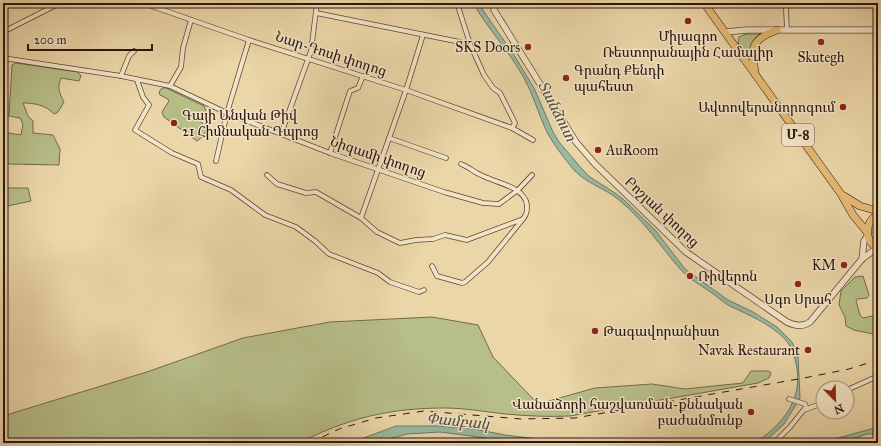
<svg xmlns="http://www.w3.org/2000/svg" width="881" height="446" viewBox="0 0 881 446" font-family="'IM FELL Great Primer','Noto Serif Armenian',serif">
<rect width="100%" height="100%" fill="#ebd6a8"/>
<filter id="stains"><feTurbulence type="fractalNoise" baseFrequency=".005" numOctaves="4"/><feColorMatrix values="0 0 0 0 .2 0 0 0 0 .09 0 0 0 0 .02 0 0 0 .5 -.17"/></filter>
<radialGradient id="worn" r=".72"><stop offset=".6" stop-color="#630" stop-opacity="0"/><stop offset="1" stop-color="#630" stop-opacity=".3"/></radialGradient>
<g fill="#b7be88" stroke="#72694a">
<polygon points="746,34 764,34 760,36 751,61 738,43 739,37"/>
<path d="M16 63 78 72 81 76 79 81 61 78C57 88 59 92 64 102L58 112 54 114C46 105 34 103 23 103L28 116 33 121V133L53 135 60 149 59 165 9 164 5 159 8 133 21 135 23 124 20 118 9 116 12 65Z"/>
<path d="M162 88H166L204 106 206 111 200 120 202 123 207 126C206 133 202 138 197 141L164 117 162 112 169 101 168 99 160 95 159 92Z"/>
<polygon points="3,171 6,174 6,188 28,188 31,201 3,207"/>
<polygon points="863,276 869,295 867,298 857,299 856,301 860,315 863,318 877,315 878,313 878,335 854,330 846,326 845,317 839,305 841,291 855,277"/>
<path d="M432 317 478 325 493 357 538 404 595 388 652 384 685 389 743 383 751 371H769L771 373 769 378 758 383 570 416C548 417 527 416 506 414 486 412 465 408 445 408 390 408 348 418 299 443H3V416L147 372 243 338 330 322Z"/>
</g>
<g fill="#99baa3" stroke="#6d7867">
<path d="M473 3H478L514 55 534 88 553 132 559 142 582 169 590 177 615 193 623 199 656 231 685 269 728 300 753 312 777 327 792 342 798 356 800 398 784 424 767 440 761 443H753C761 439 766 435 773 429 797 406 804 382 792 350 784 330 751 316 732 307 725 304 719 298 712 293 702 286 689 279 681 270 660 246 644 220 619 200 605 188 587 184 574 170 564 158 553 144 546 130 538 113 533 94 524 78 509 51 488 29 473 3Z"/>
<polygon points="396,426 436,426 474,429 505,435 546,440 596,443 508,443 486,438 440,432 408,434 372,443 350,443"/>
<polygon points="878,427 878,434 867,434 840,443 809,443 838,438"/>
</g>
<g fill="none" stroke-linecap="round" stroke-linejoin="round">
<defs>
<g id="minor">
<polyline points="143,3 249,40 406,90 512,128 533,140"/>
<polyline points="457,3 470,44 484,75 493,88 500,93 515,123 512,128"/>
<polyline points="784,3 786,9 787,30"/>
<polyline points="316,13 470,44"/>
<polyline points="3,32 60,3"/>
<polyline points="3,58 121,76 170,86 227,113 330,153 444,192 483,203 499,204 518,190 532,175"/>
<polyline points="121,76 129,56 134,51"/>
<polyline points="137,80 143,97 149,105 135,130 172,153 198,164 201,177 231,190 265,215 296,227 315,241 329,254 378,273 390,282 419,292 424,290"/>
<polyline points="170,86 181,67 183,48 191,20"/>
<polyline points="281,134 311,51 317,3"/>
<polyline points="389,138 446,158"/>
<polyline points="330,153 350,91 358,88 363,76"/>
<polyline points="216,161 227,113 249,40"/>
<path d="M267 175 277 184 306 193 316 192 361 218 377 232 400 243 416 240 433 239 445 235 467 240 523 219C527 214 527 211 527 205 525 187 497 183 483 176 475 173 469 167 461 164"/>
<polyline points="361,218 406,90 423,35"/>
<polyline points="432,266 437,276 462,283 465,282 488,262 523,219"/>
<polyline points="847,390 878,376"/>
<polyline points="804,410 823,403"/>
<polyline points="774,443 790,427 806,407 805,404 789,399"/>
</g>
<g id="tertiary">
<path d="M494 3V10L568 129 576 142 595 164 686 252 787 322C795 326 803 327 810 322L862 259 877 248"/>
<polyline points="725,32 747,30 878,30"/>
<polyline points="862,259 864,241 868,235"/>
</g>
<g id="trunk">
<polyline points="704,3 841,194 853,215 867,232"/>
<path d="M755 71C749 47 754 38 777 30"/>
<polyline points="844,196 860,206 878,211"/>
<path d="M878 214C864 223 864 240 878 249"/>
</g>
</defs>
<use href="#minor" stroke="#5c4433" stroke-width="5.5"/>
<use href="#tertiary" stroke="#5c4433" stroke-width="7"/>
<use href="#trunk" stroke="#2c140c" stroke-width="8"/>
<use href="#minor" stroke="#f2e4c6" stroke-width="4"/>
<use href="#tertiary" stroke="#f2e4c6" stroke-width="5.5"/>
<use href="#trunk" stroke="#e6bb74" stroke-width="7"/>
<polyline stroke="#2c140c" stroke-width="1" stroke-dasharray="7 7" stroke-linecap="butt" points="310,443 339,429 376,418 424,411 521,419 575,418 804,378 849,369 878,360"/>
</g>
<g fill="#8f2418" stroke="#f2e4c6" stroke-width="1.5">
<circle cx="688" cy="21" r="4"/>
<circle cx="821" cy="42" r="4"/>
<circle cx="528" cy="47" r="4"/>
<circle cx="566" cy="78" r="4"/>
<circle cx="843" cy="107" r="4"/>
<circle cx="174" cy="123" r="4"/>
<circle cx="598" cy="150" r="4"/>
<circle cx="844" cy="265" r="4"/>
<circle cx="690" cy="276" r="4"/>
<circle cx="798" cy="284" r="4"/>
<circle cx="595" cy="331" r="4"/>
<circle cx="808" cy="350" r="4"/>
<circle cx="751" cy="412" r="4"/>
</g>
<g text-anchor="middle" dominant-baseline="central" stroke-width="3" stroke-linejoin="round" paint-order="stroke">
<rect fill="#f2e4c6" stroke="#675244" stroke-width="1" x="782" y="124" width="32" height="22" rx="3"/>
<g font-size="13" font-weight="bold" fill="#2c140c">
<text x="798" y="135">Մ-8</text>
</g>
<g font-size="14" fill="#2c140c" stroke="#f2e4c6" text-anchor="end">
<text x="688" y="36" text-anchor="middle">Միլագրո<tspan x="688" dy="16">Ռեստորանային Համալիր</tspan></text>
<text x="520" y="47">SKS Doors</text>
<text x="821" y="57" text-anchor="middle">Skutegh</text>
<text x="574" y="70" text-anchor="start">Գրանդ Քենդի<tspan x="574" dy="16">պահեստ</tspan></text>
<text x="835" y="107">Ավտովերանորոգում</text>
<text x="182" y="115" text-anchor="start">Գայի Անվան Թիվ<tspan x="182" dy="16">21 Հիմնական Դպրոց</tspan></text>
<text x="606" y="150" text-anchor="start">AuRoom</text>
<text x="836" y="265">KM</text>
<text x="698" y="276" text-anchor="start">Ռիվերոն</text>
<text x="798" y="299" text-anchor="middle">Սգո Սրահ</text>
<text x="603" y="331" text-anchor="start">Թագավորանիստ</text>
<text x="800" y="350">Navak Restaurant</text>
<text x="743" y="404">Վանաձորի հաշվառման-քննական<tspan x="743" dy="16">բաժանմունք</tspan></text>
</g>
<g font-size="14" fill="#2c140c" stroke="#f2e4c6">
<text transform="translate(331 54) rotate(18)">Նար-Դոսի փողոց</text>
<text transform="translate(378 157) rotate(19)">Նիզամի փողոց</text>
<text transform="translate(662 212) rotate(43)">Բոշյան փողոց</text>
</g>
<g font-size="15" font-style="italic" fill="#524e41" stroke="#f2e4c6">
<text transform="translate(557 111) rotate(63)">Տանձուտ</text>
<text transform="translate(458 421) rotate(6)">Փամբակ</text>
</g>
</g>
<rect width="881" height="446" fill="none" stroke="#ebd6a8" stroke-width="16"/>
<rect x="4" y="4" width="873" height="438" fill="none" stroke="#2c140c" stroke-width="2"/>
<rect x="8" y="8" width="865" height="430" fill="none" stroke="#2c140c"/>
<g transform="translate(835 400) rotate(157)"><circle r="19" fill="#f2e4c6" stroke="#a3917c"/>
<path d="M0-3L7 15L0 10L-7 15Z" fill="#8f2418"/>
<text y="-6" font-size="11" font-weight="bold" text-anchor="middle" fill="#2c140c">N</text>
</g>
<path d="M28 44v6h124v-6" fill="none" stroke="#2c140c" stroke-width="2"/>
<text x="34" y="44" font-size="12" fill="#2c140c" stroke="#f2e4c6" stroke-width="3" paint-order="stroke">200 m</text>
<rect width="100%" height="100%" filter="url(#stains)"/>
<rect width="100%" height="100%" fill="url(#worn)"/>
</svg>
